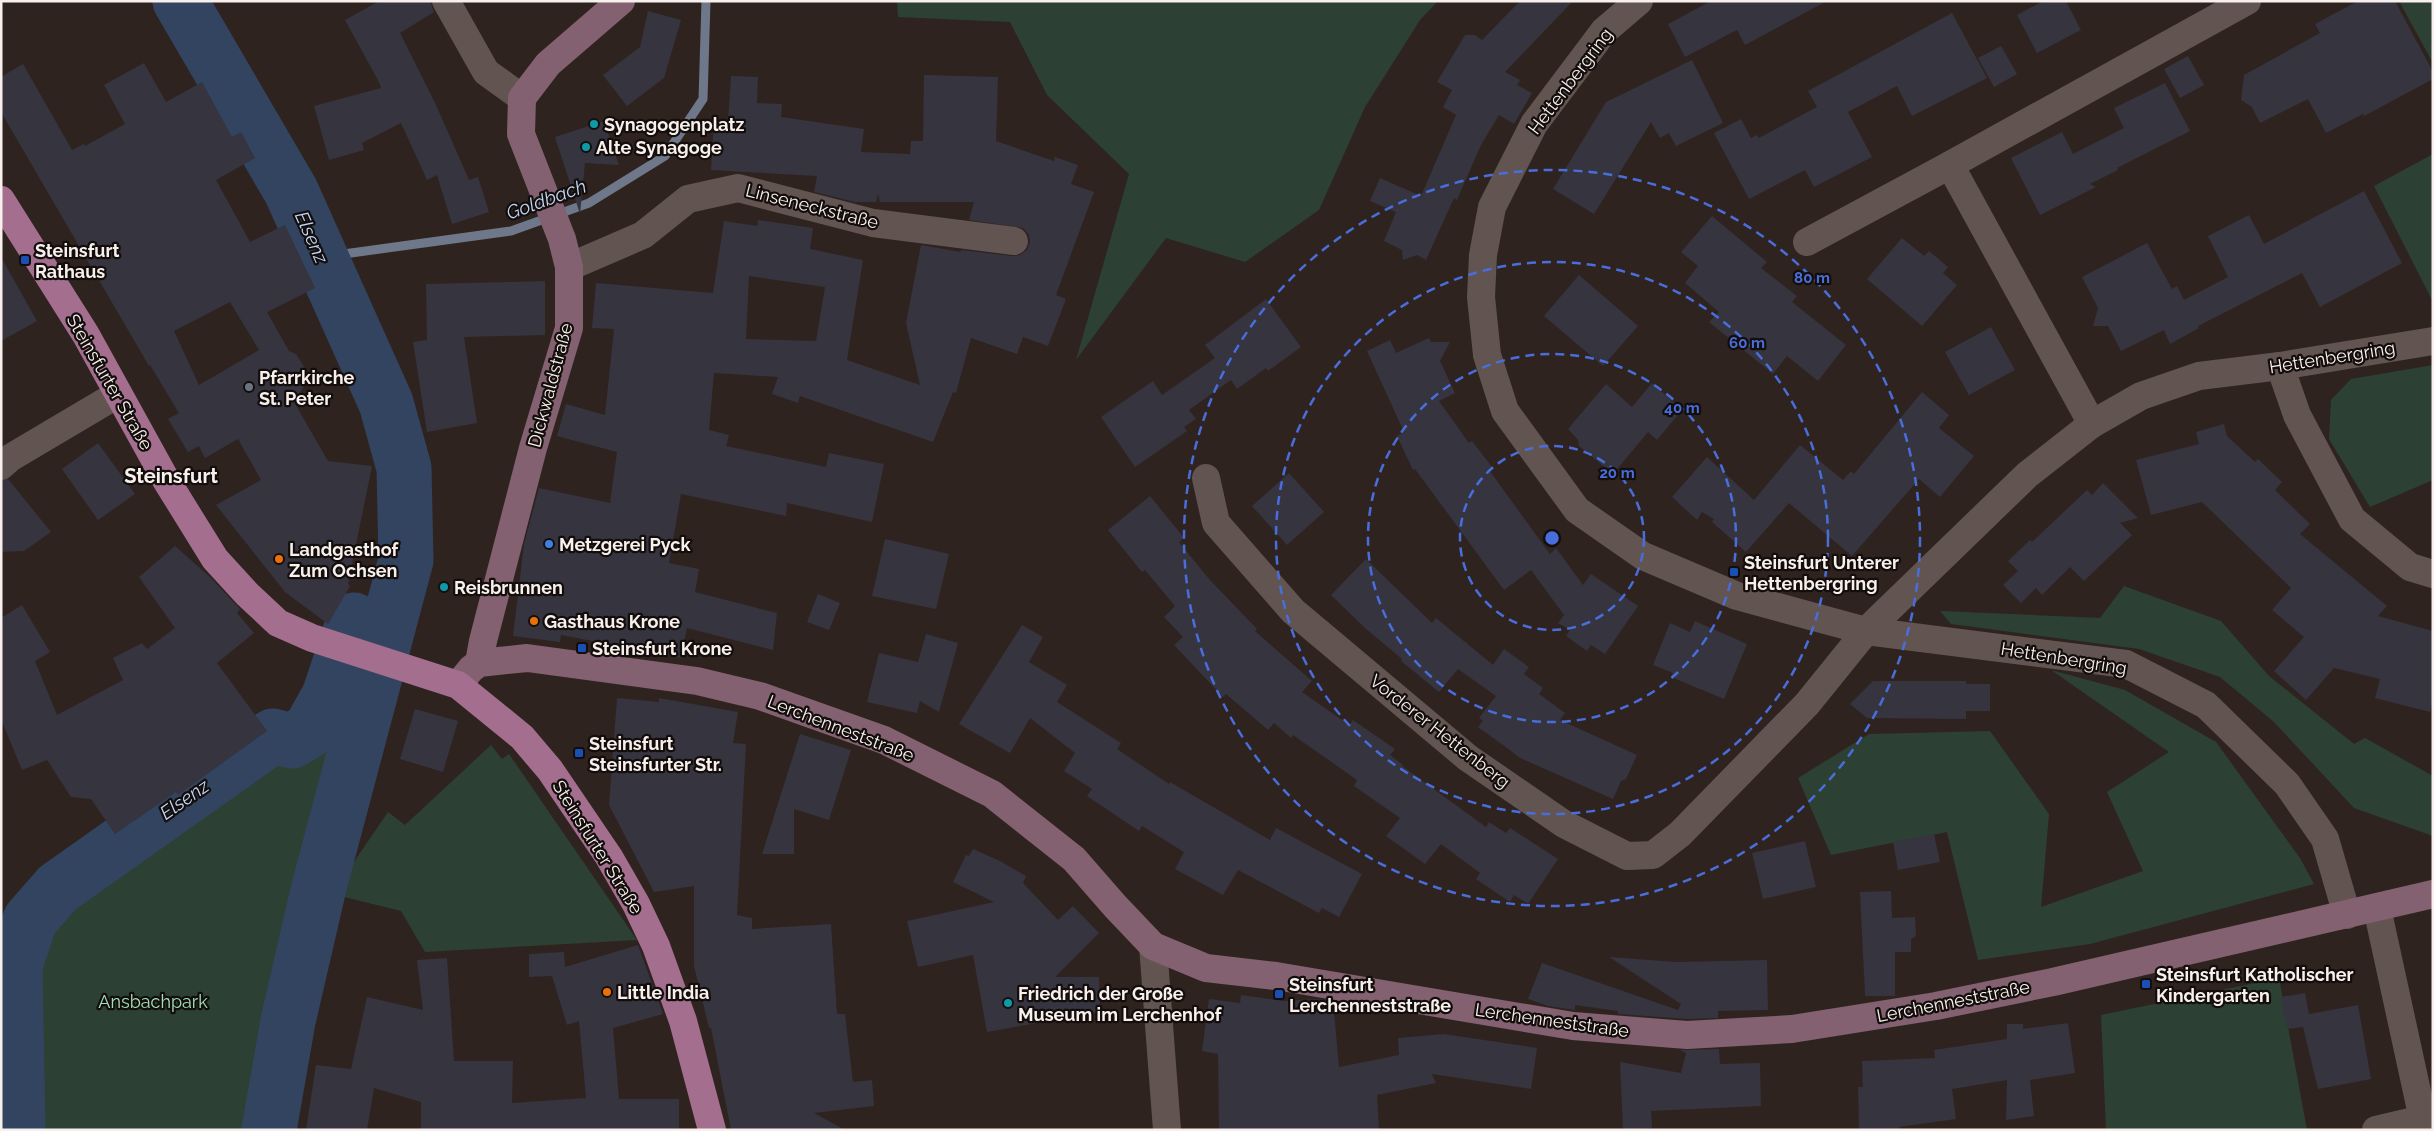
<svg xmlns="http://www.w3.org/2000/svg" width="2434" height="1131" viewBox="0 0 2434 1131" font-family="Raleway,sans-serif">
<rect width="100%" height="100%" fill="#2f231f"/>
<g fill="#2c4133">
<polygon points="897,1 1438,1 1420,20 1365,107 1319,210 1245,262 1166,238 1076,360 1129,174 1047,95 1010,22 898,17"/>
<polygon points="2399,1 2433,1 2433,63"/>
<polygon points="2433,154 2433,302 2374,186"/>
<polygon points="2433,365 2433,480 2370,507 2329,439 2331,400 2351,379"/>
<polygon points="2124,586 2221,621 2269,676 2354,744 2365,738 2433,776 2433,836 2354,808 2274,722 2220,677 2139,649 1951,624 1940,611 2100,618"/>
<polygon points="2051,670 2125,690 2216,742 2300,858 2314,884 2090,944 1978,960 1947,832 1831,855 1798,778 1869,734 1990,731 2049,814 2041,907 2143,871 2107,792 2169,752"/>
<polygon points="353,724 303,908 260,1130 23,1130 22,968 38,921 324,729"/>
<polygon points="491,745 502,759 509,754 637,940 425,952 401,911 332,894 388,812 405,825"/>
<polygon points="2279,978 2307,1130 2106,1130 2101,1015"/>
</g>
<g fill="none" stroke-linecap="round" stroke-linejoin="round">
<polyline stroke="#6e788a" stroke-width="9" points="322,257 511,231 589,203 665,156 703,99 706,1"/>
<g stroke="#334460" stroke-width="55">
<polyline points="180,1 291,191 386,403 404,468 406,560 319,887 288,1021 269,1130"/>
<polyline points="18,1130 15,965 30,920 58,888 273,736 292,741 310,730 329,696 354,620"/>
</g>
</g>
<g fill="#35343f" fill-rule="evenodd">
<polygon points="379,1 430,1 434,12 400,33 436,105 469,180 478,177 489,212 452,224 437,175 427,180 401,123 362,143 364,150 329,160 314,106 381,88 379,82 345,20"/>
<polygon points="1520,1 1573,1 1505,72 1520,80 1517,85 1532,93 1514,124 1499,115 1481,145 1457,200 1454,198 1426,260 1417,255 1403,260 1402,250 1384,241 1396,212 1370,201 1380,178 1421,196 1456,115 1443,107 1452,90 1437,82 1465,35 1475,35 1482,40"/>
<polygon points="1711,1 1827,1 1745,45 1737,30 1685,57 1668,24"/>
<polygon points="2043,1 2066,1 2081,30 2037,53 2017,15"/>
<polygon points="2358,1 2395,1 2433,72 2433,79 2364,116 2363,114 2326,133 2308,99 2260,123 2252,107 2241,100 2244,75 2320,33 2315,24"/>
<polygon points="648,11 681,20 664,78 627,106 603,75 640,47"/>
<polygon points="1952,13 1987,78 1912,116 1897,86 1848,112 1872,157 1814,187 1805,170 1749,199 1714,133 1741,119 1751,138 1757,135 1759,138 1817,107 1808,91"/>
<polygon points="2001,46 2017,74 1994,87 1978,58"/>
<polygon points="2188,56 2204,85 2180,98 2164,69"/>
<polygon points="1692,60 1723,123 1676,146 1669,133 1660,138 1651,122 1594,214 1553,189 1606,102"/>
<path d="M144 63 166 102 202 82 232 137 241 132 255 158 216 180 250 242 285 225 315 288 267 312 289 351 296 354 306 370V383L294 402 328 461 372 466 348 584 350 586 328 624 285 592 216 505 261 480 238 439 205 458 199 446 188 452 168 419 179 413 150 365 149 366 1 112V77L23 64 72 150 84 144 85 146 125 124 104 85ZM230 302 259 350 199 385 174 331Z"/>
<path d="M924 75 998 77 996 141 1054 161 1055 157 1078 165 1071 184 1094 192 1056 295 1066 299 1048 346 1023 337 1017 354 971 338 956 393 953 392 933 442 800 396 798 403 772 394 778 377 714 373 709 430 729 435 726 446 826 467 829 453 884 464 872 522 787 503 786 516 681 494 669 563 699 569 695 592 777 613 773 650 687 628 681 658 561 635 560 642 513 636 524 544 539 488 610 503 617 452 557 436 566 404 605 415 614 329 592 328 596 283 713 293 724 221 757 226 758 220 813 228 810 249 863 260 847 360 920 385 906 323 921 245 961 252V250L1012 256 1020 255 1027 250 1030 242 1029 235 1023 228 969 220 974 202H880L878 194 876 202H855L814 192 817 176 711 170 714 120 728 121 731 76 758 77 757 103 782 104 781 117 864 129 861 152 910 154 911 141H923ZM749 276 825 287 816 341 746 339Z"/>
<polygon points="2165,83 2190,131 2117,168 2118,170 2090,184 2096,187 2040,215 2011,158 2062,132 2073,154 2124,128 2114,108"/>
<polygon points="604,121 619,165 585,163 580,214 555,137"/>
<polygon points="2364,191 2402,263 2320,307 2302,273 2198,326 2199,328 2170,344 2164,330 2121,351 2108,326 2093,326 2098,308 2082,277 2147,243 2172,289 2177,286 2184,300 2228,277 2208,236 2249,215 2264,244"/>
<polygon points="1712,216 1767,262 1761,268 1797,296 1792,302 1846,345 1818,381 1787,356 1773,374 1709,322 1719,312 1685,283 1698,266 1681,252"/>
<polygon points="1902,238 1924,256 1929,251 1948,267 1943,273 1957,285 1922,326 1867,279"/>
<polygon points="1,257 37,321 1,341"/>
<polygon points="1579,275 1638,326 1603,366 1544,316"/>
<polygon points="545,281 545,335 464,337 477,423 427,432 413,342 427,340 426,284"/>
<polygon points="1266,299 1301,347 1268,371 1266,368 1237,389 1231,380 1189,410 1196,419 1184,427 1187,431 1135,467 1101,417 1153,381 1162,395 1215,358 1205,345"/>
<polygon points="1991,327 2015,370 1969,395 1945,352"/>
<polygon points="1429,338 1431,342 1450,342 1440,361 1455,393 1439,401 1469,443 1472,441 1492,467 1489,470 1550,554 1556,548 1583,585 1591,574 1638,606 1605,654 1591,645 1587,651 1566,636 1570,630 1558,623 1564,615 1531,570 1504,590 1415,469 1413,470 1397,436 1404,432 1367,351 1390,340 1396,353"/>
<polygon points="1652,383 1682,410 1657,440 1648,432 1613,474 1579,446 1578,440 1568,429 1606,384 1632,407"/>
<polygon points="1922,392 1949,415 1939,428 1974,456 1940,497 1919,479 1852,556 1789,503 1746,552 1712,522 1714,519 1702,512 1697,520 1672,497 1707,457 1754,500 1800,445 1843,480 1851,471 1854,474"/>
<polygon points="2224,424 2227,436 2255,462 2258,459 2282,482 2275,490 2310,524 2300,534 2387,606 2378,616 2433,631 2433,698 2430,712 2375,698 2380,679 2334,668 2306,700 2274,671 2304,637 2272,610 2291,588 2202,502 2151,515 2136,460 2199,444 2196,432"/>
<polygon points="98,443 135,494 98,520 62,469"/>
<polygon points="1289,473 1324,512 1287,545 1252,506"/>
<polygon points="8,479 51,532 24,551 1,552 1,481"/>
<polygon points="2103,483 2138,518 2120,523 2132,535 2084,581 2070,567 2042,595 2036,588 2021,603 2003,585 2018,571 2008,561 2030,540 2032,542 2087,490 2092,495"/>
<polygon points="1150,496 1184,538 1179,542 1209,579 1257,629 1255,631 1312,681 1302,692 1349,725 1353,720 1395,749 1390,755 1403,765 1402,766 1486,827 1489,822 1506,833 1510,828 1558,859 1528,904 1514,895 1510,902 1476,879 1480,873 1441,844 1425,864 1386,836 1400,818 1354,786 1357,780 1293,735 1291,738 1274,723 1268,730 1226,694 1223,697 1174,645 1183,637 1164,617 1175,606 1145,570 1142,572 1108,530"/>
<polygon points="885,539 949,554 936,609 872,596"/>
<polygon points="175,546 211,578 240,609 237,613 254,633 217,663 267,731 178,795 176,792 115,834 91,799 71,797 47,760 22,770 1,719 1,618 22,605 50,652 35,661 57,715 123,680 113,658 142,643 147,649 175,628 139,577"/>
<polygon points="1366,559 1432,623 1436,618 1493,665 1504,649 1529,667 1524,674 1543,688 1539,694 1565,713 1560,720 1637,755 1626,779 1621,781 1613,799 1520,758 1507,748 1478,727 1483,721 1479,718 1496,696 1458,669 1439,692 1401,661 1402,659 1365,628 1331,595"/>
<polygon points="818,594 840,603 829,630 807,622"/>
<polygon points="1695,621 1747,644 1724,699 1671,677 1673,673 1653,665 1670,623 1690,632"/>
<polygon points="1022,625 1043,637 1029,662 1067,685 1057,702 1121,743 1117,749 1169,784 1170,782 1270,840 1276,828 1362,874 1339,917 1322,908 1319,913 1238,870 1223,895 1175,869 1184,852 1142,826 1139,831 1087,796 1092,789 1064,771 1075,753 1030,718 1010,753 959,724"/>
<polygon points="926,634 958,643 939,712 920,701 917,713 867,702 879,653 918,662"/>
<polygon points="1873,681 1966,681 1966,684 1990,684 1990,711 1966,711 1966,719 1867,718 1850,704"/>
<polygon points="617,698 659,702 659,698 738,712 733,743 746,744 737,915 752,918 752,929 831,924 837,1014 845,1014 853,1082 872,1080 874,1106 814,1113 845,1130 731,1130 711,1028 709,1028 694,966 694,886 654,892 609,805"/>
<polygon points="415,709 458,721 443,772 400,759"/>
<polygon points="800,734 851,750 829,820 794,809 794,854 762,854"/>
<polygon points="1934,834 1940,862 1898,870 1893,842"/>
<polygon points="1805,841 1816,887 1763,899 1752,853"/>
<polygon points="973,849 1000,861 1026,876 1023,883 1058,920 1073,906 1099,933 1055,977 1099,977 1100,1012 987,1032 973,955 918,967 907,921 994,902 953,882 966,855 969,856"/>
<polygon points="1891,891 1892,918 1915,917 1916,936 1911,939 1911,952 1895,952 1895,996 1865,996 1860,892"/>
<polygon points="638,945 663,1014 613,1028 619,1099 679,1099 679,1130 421,1130 421,1102 374,1088 367,1130 306,1130 316,1065 351,1069 367,997 423,1010 417,960 447,958 454,1061 513,1061 512,1103 586,1098 579,1021 567,1025 552,976 529,977 529,954 564,952 565,967"/>
<polygon points="1609,957 1677,962 1767,960 1768,1010 1718,1011 1718,1018 1687,1019 1618,1014 1618,1011 1575,1005 1575,1010 1548,1006 1528,999 1542,963 1678,1010 1681,1004"/>
<polygon points="2305,993 2309,1014 2358,1005 2371,1079 2318,1089 2303,1027 2287,1029 2281,997"/>
<polygon points="1241,995 1284,1001 1316,999 1333,1001 1339,1067 1399,1055 1398,1038 1444,1034 1537,1048 1531,1089 1432,1074 1436,1083 1377,1095 1379,1130 1219,1130 1218,1054 1202,1051 1209,999 1240,1003"/>
<polygon points="2068,1023 2075,1073 2030,1080 2034,1116 2006,1120 2007,1080 1952,1089 1956,1119 1899,1127 1900,1130 1859,1130 1858,1087 1863,1087 1862,1061 1935,1058 1934,1050 2007,1039 2007,1024 2023,1024 2023,1029"/>
<polygon points="1719,1049 1720,1064 1760,1063 1761,1106 1651,1111 1652,1128 1623,1130 1620,1062 1681,1073 1686,1053 1679,1050"/>
</g>
<g fill="none" stroke-linecap="round" stroke-linejoin="round">
<g stroke="#625450" stroke-width="28">
<polyline points="446,1 486,72 522,98"/>
<polyline points="1639,1 1604,31 1534,124 1492,207 1483,255 1481,297 1487,355 1505,411 1577,510 1643,556 1737,596 1866,631 2126,664 2206,705 2287,784 2325,839 2347,915"/>
<polyline points="1950,165 2247,1"/>
<polyline points="1807,242 1950,165 2092,424"/>
<polyline points="569,267 643,235 688,199 738,188 873,223 1014,241"/>
<polyline points="2280,366 2297,415 2352,519 2410,567 2433,574"/>
<polyline points="1,466 10,458 118,394"/>
<polyline points="1206,478 1216,523 1293,611 1468,758 1564,824 1627,856 1653,855 1680,834 1807,704 1866,631 2027,475 2092,424 2141,396 2199,376 2280,366 2433,341"/>
<polyline points="2377,908 2423,1119 2433,1117"/>
<polyline points="1153,946 1167,1130"/>
<polyline points="2376,1130 2423,1119"/>
</g>
<g stroke="#836170" stroke-width="28">
<polyline points="479,663 483,641 533,448 569,328 569,267 562,239 521,134 522,98 548,64 621,1"/>
<polyline points="458,685 471,669 479,663 527,658 697,681 760,696 884,740 992,794 1074,859 1115,906 1153,946 1206,968 1276,976 1573,1026 1687,1035 1792,1029 1936,1006 2053,982 2433,894"/>
</g>
<polyline stroke="#a46e8f" stroke-width="28" points="1,200 86,335 166,480 215,559 247,594 278,623 312,638 458,685 522,737 550,770 609,857 636,904 656,946 683,1021 712,1130"/>
</g>
<g fill="none" stroke="#496edc" stroke-width="2.5" stroke-dasharray="9 6">
<circle cx="1552" cy="538" r="92"/>
<circle cx="1552" cy="538" r="184"/>
<circle cx="1552" cy="538" r="276"/>
<circle cx="1552" cy="538" r="368"/>
</g>
<g fill="#0f9aa8" stroke="#130e0c" stroke-width="2">
<circle cx="594" cy="124" r="5"/>
<circle cx="586" cy="147" r="5"/>
<circle cx="444" cy="587" r="5"/>
<circle cx="1008" cy="1003" r="5"/>
</g>
<g fill="#1a4fb4" stroke="#130e0c" stroke-width="2">
<rect x="20" y="255" width="10" height="10" rx="2.5"/>
<rect x="1729" y="567" width="10" height="10" rx="2.5"/>
<rect x="577" y="643" width="10" height="10" rx="2.5"/>
<rect x="574" y="748" width="10" height="10" rx="2.5"/>
<rect x="2141" y="979" width="10" height="10" rx="2.5"/>
<rect x="1274" y="989" width="10" height="10" rx="2.5"/>
</g>
<circle fill="#6b7280" stroke="#130e0c" stroke-width="2" cx="249" cy="387" r="5"/>
<circle fill="#3f7fe0" stroke="#130e0c" stroke-width="2" cx="549" cy="544" r="5"/>
<g fill="#e8710a" stroke="#130e0c" stroke-width="2">
<circle cx="279" cy="559" r="5"/>
<circle cx="534" cy="621" r="5"/>
<circle cx="607" cy="992" r="5"/>
</g>
<g text-anchor="middle" dominant-baseline="central" stroke-width="4.5" stroke-linejoin="round" paint-order="stroke">
<g font-size="18" fill="#f8f0ed" stroke="#130e0c">
<text transform="translate(1570 81) rotate(-53)">Hettenbergring</text>
<text transform="translate(812 206) rotate(14)">Linseneckstraße</text>
<text transform="translate(2332 357) rotate(-9)">Hettenbergring</text>
<text transform="translate(110 382) rotate(60)">Steinsfurter Straße</text>
<text transform="translate(550 385) rotate(-75)">Dickwaldstraße</text>
<text transform="translate(2064 658) rotate(9)">Hettenbergring</text>
<text transform="translate(841 728) rotate(21)">Lerchenneststraße</text>
<text transform="translate(1440 731) rotate(38)">Vorderer Hettenberg</text>
<text transform="translate(598 847) rotate(58)">Steinsfurter Straße</text>
<text transform="translate(1953 1001) rotate(-11)">Lerchenneststraße</text>
<text transform="translate(1552 1020) rotate(8)">Lerchenneststraße</text>
</g>
<g font-size="18" font-weight="bold" fill="#f8f0ed" stroke="#130e0c" text-anchor="start">
<text x="604" y="124">Synagogenplatz</text>
<text x="596" y="147">Alte Synagoge</text>
<text x="35" y="250">Steinsfurt<tspan x="35" dy="21">Rathaus</tspan></text>
<text x="259" y="377">Pfarrkirche<tspan x="259" dy="21">St. Peter</tspan></text>
<text x="559" y="544">Metzgerei Pyck</text>
<text x="289" y="549">Landgasthof<tspan x="289" dy="21">Zum Ochsen</tspan></text>
<text x="1744" y="562">Steinsfurt Unterer<tspan x="1744" dy="21">Hettenbergring</tspan></text>
<text x="454" y="587">Reisbrunnen</text>
<text x="544" y="621">Gasthaus Krone</text>
<text x="592" y="648">Steinsfurt Krone</text>
<text x="589" y="743">Steinsfurt<tspan x="589" dy="21">Steinsfurter Str.</tspan></text>
<text x="2156" y="974">Steinsfurt Katholischer<tspan x="2156" dy="21">Kindergarten</tspan></text>
<text x="1289" y="984">Steinsfurt<tspan x="1289" dy="21">Lerchenneststraße</tspan></text>
<text x="617" y="992">Little India</text>
<text x="1018" y="993">Friedrich der Große<tspan x="1018" dy="21">Museum im Lerchenhof</tspan></text>
</g>
<g font-size="18" fill="#a3e0b8" stroke="#130e0c">
<text x="153" y="1001">Ansbachpark</text>
</g>
<g font-size="19" font-style="italic" fill="#c2d6f7" stroke="#130e0c">
<text transform="translate(546 199) rotate(-20)">Goldbach</text>
<text transform="translate(312 237) rotate(66)">Elsenz</text>
<text transform="translate(184 799) rotate(-35)">Elsenz</text>
</g>
<g font-size="20" font-weight="bold" fill="#f8f0ed" stroke="#130e0c">
<text x="171" y="476">Steinsfurt</text>
</g>
</g>
<circle cx="1552" cy="538" r="8" fill="#496edc" stroke="#130e0c" stroke-width="2.5"/>
<g font-size="15" text-anchor="middle" font-weight="bold" fill="#496edc" stroke="#130e0c" stroke-width="4.5" stroke-linejoin="round" paint-order="stroke">
<text x="1812" y="283">80 m</text>
<text x="1747" y="348">60 m</text>
<text x="1682" y="413">40 m</text>
<text x="1617" y="478">20 m</text>
</g>
<rect width="2434" height="1131" fill="none" stroke="#f8f0ed" stroke-width="5"/>
</svg>
